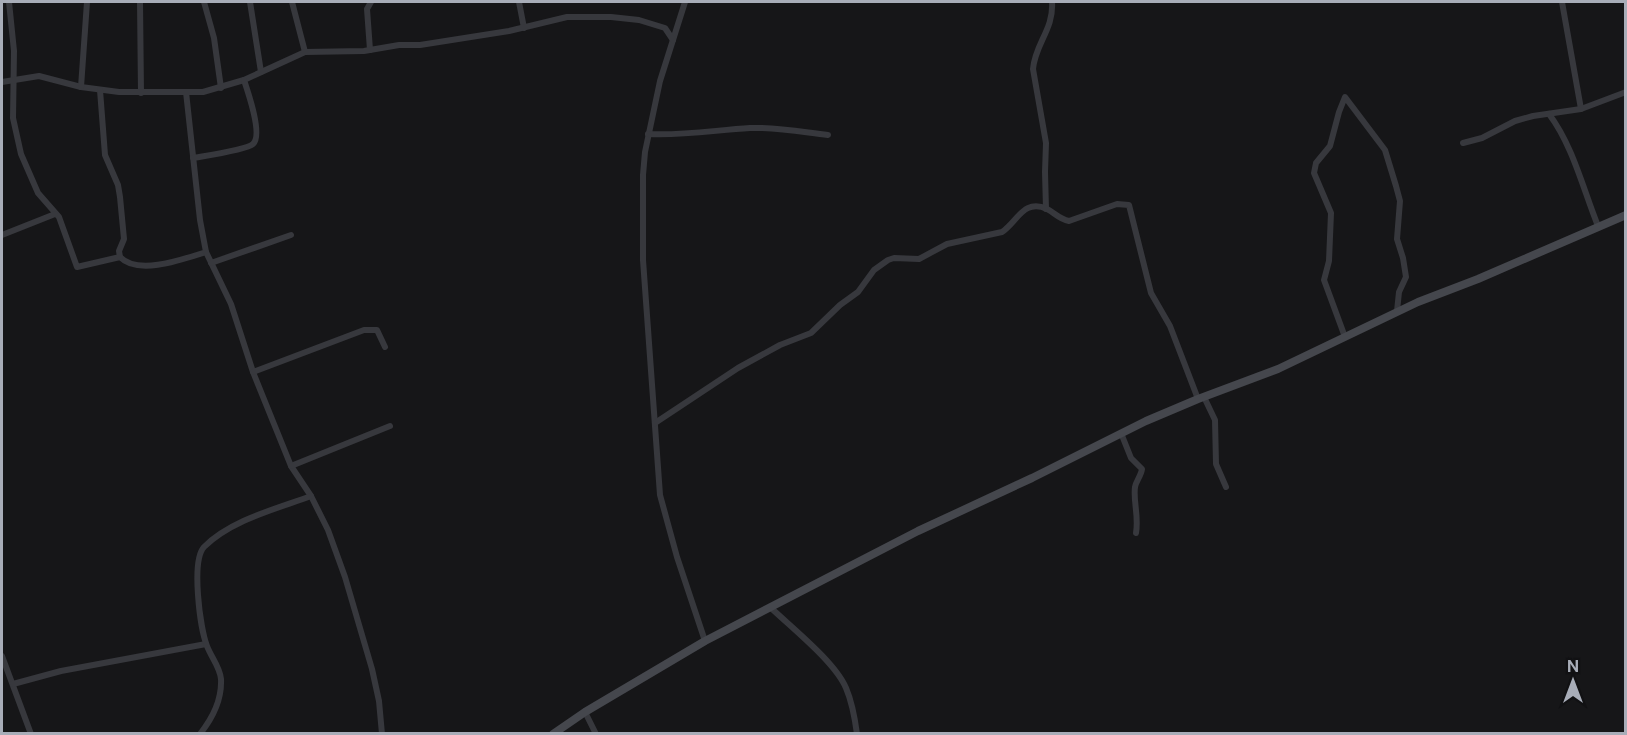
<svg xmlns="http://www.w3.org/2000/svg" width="1627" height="735" viewBox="0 0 1627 735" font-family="'Public Sans',sans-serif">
<rect width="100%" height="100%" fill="#161618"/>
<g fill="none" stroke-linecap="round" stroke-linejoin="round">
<g stroke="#37383d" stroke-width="6">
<path d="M9 2 14 51 13 118 21 154 38 193 59 217 77 267 120 257C138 276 184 259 206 252L200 220 186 92"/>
<polyline points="140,2 141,93"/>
<polyline points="204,2 214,38 221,88"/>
<polyline points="250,2 261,72"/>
<polyline points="292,2 305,52"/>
<polyline points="519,2 524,28"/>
<polyline points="685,2 660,81 645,152 643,175 643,260 660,495 677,557 705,641"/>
<polyline points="1562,2 1581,109"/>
<polyline points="370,50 367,9 371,2"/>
<polyline points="2,82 39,76 81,87 119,92 203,92 244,80 305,52 364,51 399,45 420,45 509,31 567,17 611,17 639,20 665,28 673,40"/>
<polyline points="81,87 87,2"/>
<polyline points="100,90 105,155 118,185 120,197 124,239 119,251 120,257"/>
<path d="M1549 114C1573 146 1583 189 1598 226"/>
<path d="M648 134C682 136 716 130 750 128 776 127 802 132 828 135"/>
<polyline points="1463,143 1482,138 1515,121 1533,116 1581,109 1626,92"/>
<path d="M193 158C204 156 246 150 253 144 263 135 248 92 244 80"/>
<path d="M1046 209 1045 172 1046 143 1033 69C1035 44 1054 29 1052 2"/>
<polyline points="2,235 55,214"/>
<polyline points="206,252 231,304 253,372 291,466 311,496 328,530 345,577 372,669 379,701 382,734"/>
<polyline points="211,263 291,235"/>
<polyline points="1345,337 1324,280 1329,261 1331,213 1314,173 1316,163 1330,146 1339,112 1345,97 1385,150 1396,186 1400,201 1397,239 1403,258 1406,277 1399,292 1397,311"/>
<polyline points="253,372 364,330 377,330 385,347"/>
<polyline points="1204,397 1215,420 1216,464 1226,487"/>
<path d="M655 423 738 368 780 345 811 333 840 305 858 292 874 270 888 260 894 258 919 259 947 244 1002 232C1017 222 1024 198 1047 209 1055 213 1059 219 1069 221L1117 204 1129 205 1151 293 1170 326 1198 399"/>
<path d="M1121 433 1131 458 1142 469C1141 476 1136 481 1135 487 1133 501 1139 516 1136 533"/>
<polyline points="291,466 390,426"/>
<path d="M770 607C792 628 835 662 846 688 852 702 855 719 857 734"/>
<polyline points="2,656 31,734"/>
<polyline points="13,684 61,671 206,644"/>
<polyline points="585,712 596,734"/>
<path d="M200 734C212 719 222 699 221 679 220 667 211 657 207 646 200 628 191 561 204 547 231 520 276 509 311 496"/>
</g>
<polyline stroke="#45474d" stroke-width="8" points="553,734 585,712 705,641 918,531 1032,478 1146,421 1198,399 1278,369 1418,302 1478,279 1626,215"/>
</g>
<rect width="1627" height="735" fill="none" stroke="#a8adb8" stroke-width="6"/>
<g transform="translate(1573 681)" stroke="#111113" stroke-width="4.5" paint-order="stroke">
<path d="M0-4.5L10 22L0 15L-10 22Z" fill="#a8adb8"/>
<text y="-9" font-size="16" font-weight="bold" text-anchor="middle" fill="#a8adb8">N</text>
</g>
</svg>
